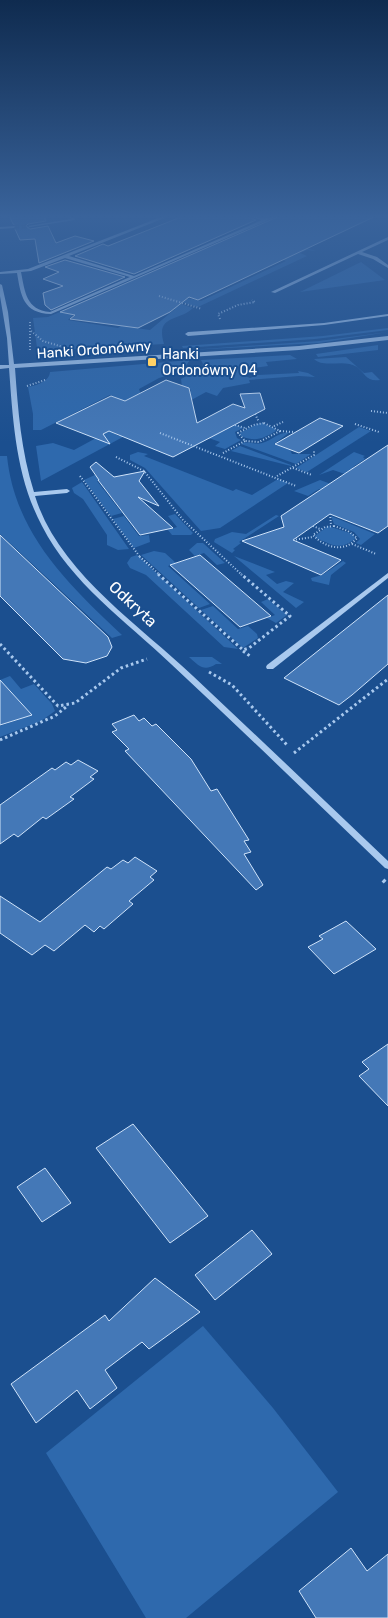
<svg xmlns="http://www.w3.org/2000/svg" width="388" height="1618" viewBox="0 0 388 1618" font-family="Rubik,sans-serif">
<rect width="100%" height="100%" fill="#1b4f8f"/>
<g fill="#2e69ad">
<path d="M286 215 78 310 68 320 118 328 121 326 150 330 175 309 164 306V298L193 308C179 322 155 314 164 344L42 351V356L38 355 33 318 48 317Z"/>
<polygon points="293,244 316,251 307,250 300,253 307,256 198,307 167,298 178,296 201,301 286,261 276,258"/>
<polygon points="361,262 385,280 300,292"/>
<polygon points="388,328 388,330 315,339 183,348 182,346 323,336"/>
<polygon points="388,332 319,343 189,350 319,341"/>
<polygon points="378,345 378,350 318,357 316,354"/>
<polygon points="290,355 297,359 266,362 268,366 254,368 255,371 247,370 240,374 250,378 258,375 299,373 298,371 308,373 315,377 299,376 249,380 250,383 223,388 217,396 206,392 173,410 191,391 190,389 182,387 181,379 202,368 203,364 201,360"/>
<path d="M346 357 364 373 372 372 380 380C366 382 365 373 357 367 344 358 324 369 314 359Z"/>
<path d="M190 360 182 371 159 378 139 389 141 395 122 410V400L110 395 41 430H33V414L28 387C37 385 49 382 50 372Z"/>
<polygon points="144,423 147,424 41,481 36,446 53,443 74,450 109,431 119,436"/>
<polygon points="192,423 234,424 243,428 235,432 237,438 241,440 225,449 215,446 220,442 200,435"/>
<path d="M262 423 274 428 276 431C262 439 256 442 241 436L240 433 257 424Z"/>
<polygon points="359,427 371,431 307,472 296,468"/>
<path d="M290 432 274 444 290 450 292 454H311L296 464 241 444C248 440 254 445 262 443 273 440 276 433 290 432Z"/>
<polygon points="240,446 291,465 291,466 231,451"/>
<polygon points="138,452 148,454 144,456 233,491 236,489 252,495 278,479 288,483 220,528 201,531 145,468 130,460 130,455"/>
<polygon points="354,452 365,456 363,457 365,459 353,467 388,480 345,474 333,470 319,475"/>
<path d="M0 456H7C15 534 68 584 122 635L112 638 0 534Z"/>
<polygon points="97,474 107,478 97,481 122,513 111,516 84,480"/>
<polygon points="320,480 331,484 366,508 319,489 308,496 294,491"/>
<polygon points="82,482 129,549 118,550 107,545 107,535 83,499 74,493 72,488"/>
<polygon points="175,514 193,533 191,535 172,535 168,530 177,527 168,516"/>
<polygon points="276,515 279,516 239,542 241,543 233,549 235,550 232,553 214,542 215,539 232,532 246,534"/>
<polygon points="124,516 139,536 149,535 150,542 134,548 113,519"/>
<polygon points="331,516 375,534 361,545 356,543 360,539 354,532 334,524"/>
<path d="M328 526 353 534 355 539C339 551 333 545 316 538L315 536Z"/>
<polygon points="197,543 203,543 225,563 217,565 204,553 195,556 189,550"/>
<polygon points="154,551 165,553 176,563 168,566 210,604 199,608 141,555"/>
<polygon points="137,555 238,649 224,647 146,575 130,568 127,563 131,557"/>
<polygon points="234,556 275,572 266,575 277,584 286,581 294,583 283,592 304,602 296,608"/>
<polygon points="343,561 346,563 331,575 329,585 312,581 311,578 322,575"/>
<polygon points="268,599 287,615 276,623 267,618 275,615 261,602"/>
<polygon points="213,606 238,629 248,626 257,634 258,638 243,648 201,610"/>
<path d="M189 657H212L222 664H216C204 672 199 666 189 657Z"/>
<polygon points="10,676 21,689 34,684 52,704 55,711 41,721 0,737 0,726 32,715 0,680"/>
<polygon points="203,1326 273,1408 338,1492 186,1618 146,1618 46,1453"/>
</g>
<g fill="#4478b7" stroke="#cfe3fa">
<polygon points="9,215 43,215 46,221 28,224 26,226 30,229 48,226 56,243 75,236 94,241 39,263 35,239 20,240 15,229 17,226 13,224"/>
<polygon points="186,215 242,215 256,220 134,274 75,256 103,244 108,246"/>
<polygon points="282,215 378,215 198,300 189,297 170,312 138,328 70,319 75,315 60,312"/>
<polygon points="65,260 125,277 51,310 45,305 43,293 63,286 43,279 59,272 45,267"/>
<polygon points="166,380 189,388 197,423 233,404 245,408 240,394 260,393 265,409 173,457 109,431 103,434 110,444 56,423 111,396 125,401"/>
<polygon points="320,418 343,426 299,453 275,444"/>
<polygon points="388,445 388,526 378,533 330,514 293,540 341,560 321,575 242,541 284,527 281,516"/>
<polygon points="96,462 114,477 145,471 139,481 159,506 138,497 173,528 140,535 98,480 99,480 90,467"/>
<polygon points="0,535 108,637 112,647 107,656 86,663 63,659 0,596"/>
<polygon points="200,555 271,616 240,627 170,565"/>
<polygon points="388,595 388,664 352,695 339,705 284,678"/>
<polygon points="0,680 32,715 0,725"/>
<polygon points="134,715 139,721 144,718 152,726 156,724 191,759 211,791 217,789 249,840 244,841 251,852 244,854 263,885 256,890 125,751 129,749 112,732 117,730 112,724"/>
<polygon points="78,760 98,771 90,777 94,779 70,797 74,799 46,819 43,817 18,837 14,834 0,844 0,805 52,768 55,770 66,762 71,765"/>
<polygon points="135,857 157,871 150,877 154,880 129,901 133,904 104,929 100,926 94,932 85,925 54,951 45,945 32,955 0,933 0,896 40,922 107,867 111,869 123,860 128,863"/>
<polygon points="346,921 376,949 334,974 308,947 323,939 319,936"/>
<polygon points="388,1044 388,1106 359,1076 369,1069 362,1062"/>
<polygon points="133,1124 208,1216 170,1243 96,1148"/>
<polygon points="45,1168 71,1203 42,1222 17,1187"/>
<polygon points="252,1230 272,1254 215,1300 195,1275"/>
<polygon points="155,1278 200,1312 149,1349 142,1342 105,1370 117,1388 90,1409 77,1390 36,1423 11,1384 105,1315 109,1321"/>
<polygon points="351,1548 367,1571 388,1554 388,1618 316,1618 299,1591"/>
</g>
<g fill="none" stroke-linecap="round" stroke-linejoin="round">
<polyline stroke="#3d69a0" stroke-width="5" stroke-dasharray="5 2.5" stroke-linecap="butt" points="14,227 30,226"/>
<g stroke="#a9c9ee" stroke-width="2" stroke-dasharray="1 2" stroke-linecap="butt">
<polyline points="159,296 202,309"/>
<polyline points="220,319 218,314 238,305 255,302 252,300"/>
<polyline points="30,322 30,350"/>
<polyline points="31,331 43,341 63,347"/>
<polyline points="27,386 45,380"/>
<polyline points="371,411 388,413"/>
<polyline points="255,414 259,422"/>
<polygon points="264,423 280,431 259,442 245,441 238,433 253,425"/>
<polyline points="355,424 379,432"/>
<polyline points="235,425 245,428"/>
<polyline points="274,426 283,422"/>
<polyline points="280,431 294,432"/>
<polyline points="160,433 296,486"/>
<polyline points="223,453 245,441"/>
<polyline points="116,457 144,471 183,520 242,575"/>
<polyline points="293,468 312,475"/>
<polyline points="80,476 140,557"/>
<polyline points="277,476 314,455 314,451"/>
<polyline points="330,514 331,525"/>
<polyline points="313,526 320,529"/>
<path d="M334 526 348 531 357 538C345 553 325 548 313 535L325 527Z"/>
<polyline points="293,540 313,537"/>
<polyline points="352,544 376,554"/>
<polyline points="152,567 140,557 160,575"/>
</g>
<g stroke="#a9c9ee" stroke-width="3" stroke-dasharray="2.5 3" stroke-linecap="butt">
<polyline points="158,574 243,650 249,648 290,616 241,574"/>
<polyline points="0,644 58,706 75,703 121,668 147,659"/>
<polyline points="243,651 250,656"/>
<polyline points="209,672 232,685 287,745"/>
<polyline points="0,740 55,716 66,707"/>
<polyline points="294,753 388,679"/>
</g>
<polyline stroke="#a9c9ee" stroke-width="4" stroke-dasharray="3 4.5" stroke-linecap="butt" points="383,880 388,885"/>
<g fill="#a9c9ee" fill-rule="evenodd">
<polygon points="64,215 74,217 75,220 30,227 28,226 71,219"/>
<path d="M166 215H172L69 256 134 276 262 220 244 215C251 215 260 219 267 218 272 218 275 215 280 215L51 314C23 313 21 296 17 273L0 274V272L28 269ZM65 258 130 277 50 312C26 310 25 292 21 272L31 271Z"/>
<polygon points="15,226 14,228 0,229 0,227"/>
<polygon points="388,237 388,240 362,252 377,257 388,265 388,268 373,259 358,254 275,293 271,292"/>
<path d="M0 284 2 285 8 312 14 364 299 346 388 336V340L299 350 15 368C18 410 21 451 34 492L67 489 70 491 67 493 35 496C58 571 138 624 193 676 258 737 323 799 388 861V869L385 868C314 800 243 731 171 664 126 621 71 583 42 526 16 477 13 422 9 368L0 369V365H9L7 338 0 296Z"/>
<polygon points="388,314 388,316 324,325 188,336 185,334 188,332 324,323"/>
<polygon points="388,573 388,578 273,669 267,669 266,667 267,665"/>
</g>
</g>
<linearGradient id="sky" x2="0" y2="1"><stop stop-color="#0f2b4f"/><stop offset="0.49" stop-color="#39639b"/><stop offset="1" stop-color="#39639b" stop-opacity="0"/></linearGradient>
<rect width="388" height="442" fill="url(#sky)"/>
<rect fill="#ffd166" stroke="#1b4f8f" stroke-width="2" x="147" y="357" width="10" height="10" rx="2.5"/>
<g text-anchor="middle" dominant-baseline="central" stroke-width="4" stroke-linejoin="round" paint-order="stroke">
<g font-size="14" fill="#fff" stroke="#1b4f8f">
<text transform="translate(94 350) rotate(-4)">Hanki Ordonówny</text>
</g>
<g font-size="14" fill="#fff" stroke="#1b4f8f" text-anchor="start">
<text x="162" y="354">Hanki<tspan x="162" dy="16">Ordonówny 04</tspan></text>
</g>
<g font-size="16" fill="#fff" stroke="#1b4f8f">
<text transform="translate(133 604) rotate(43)">Odkryta</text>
</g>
</g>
</svg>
